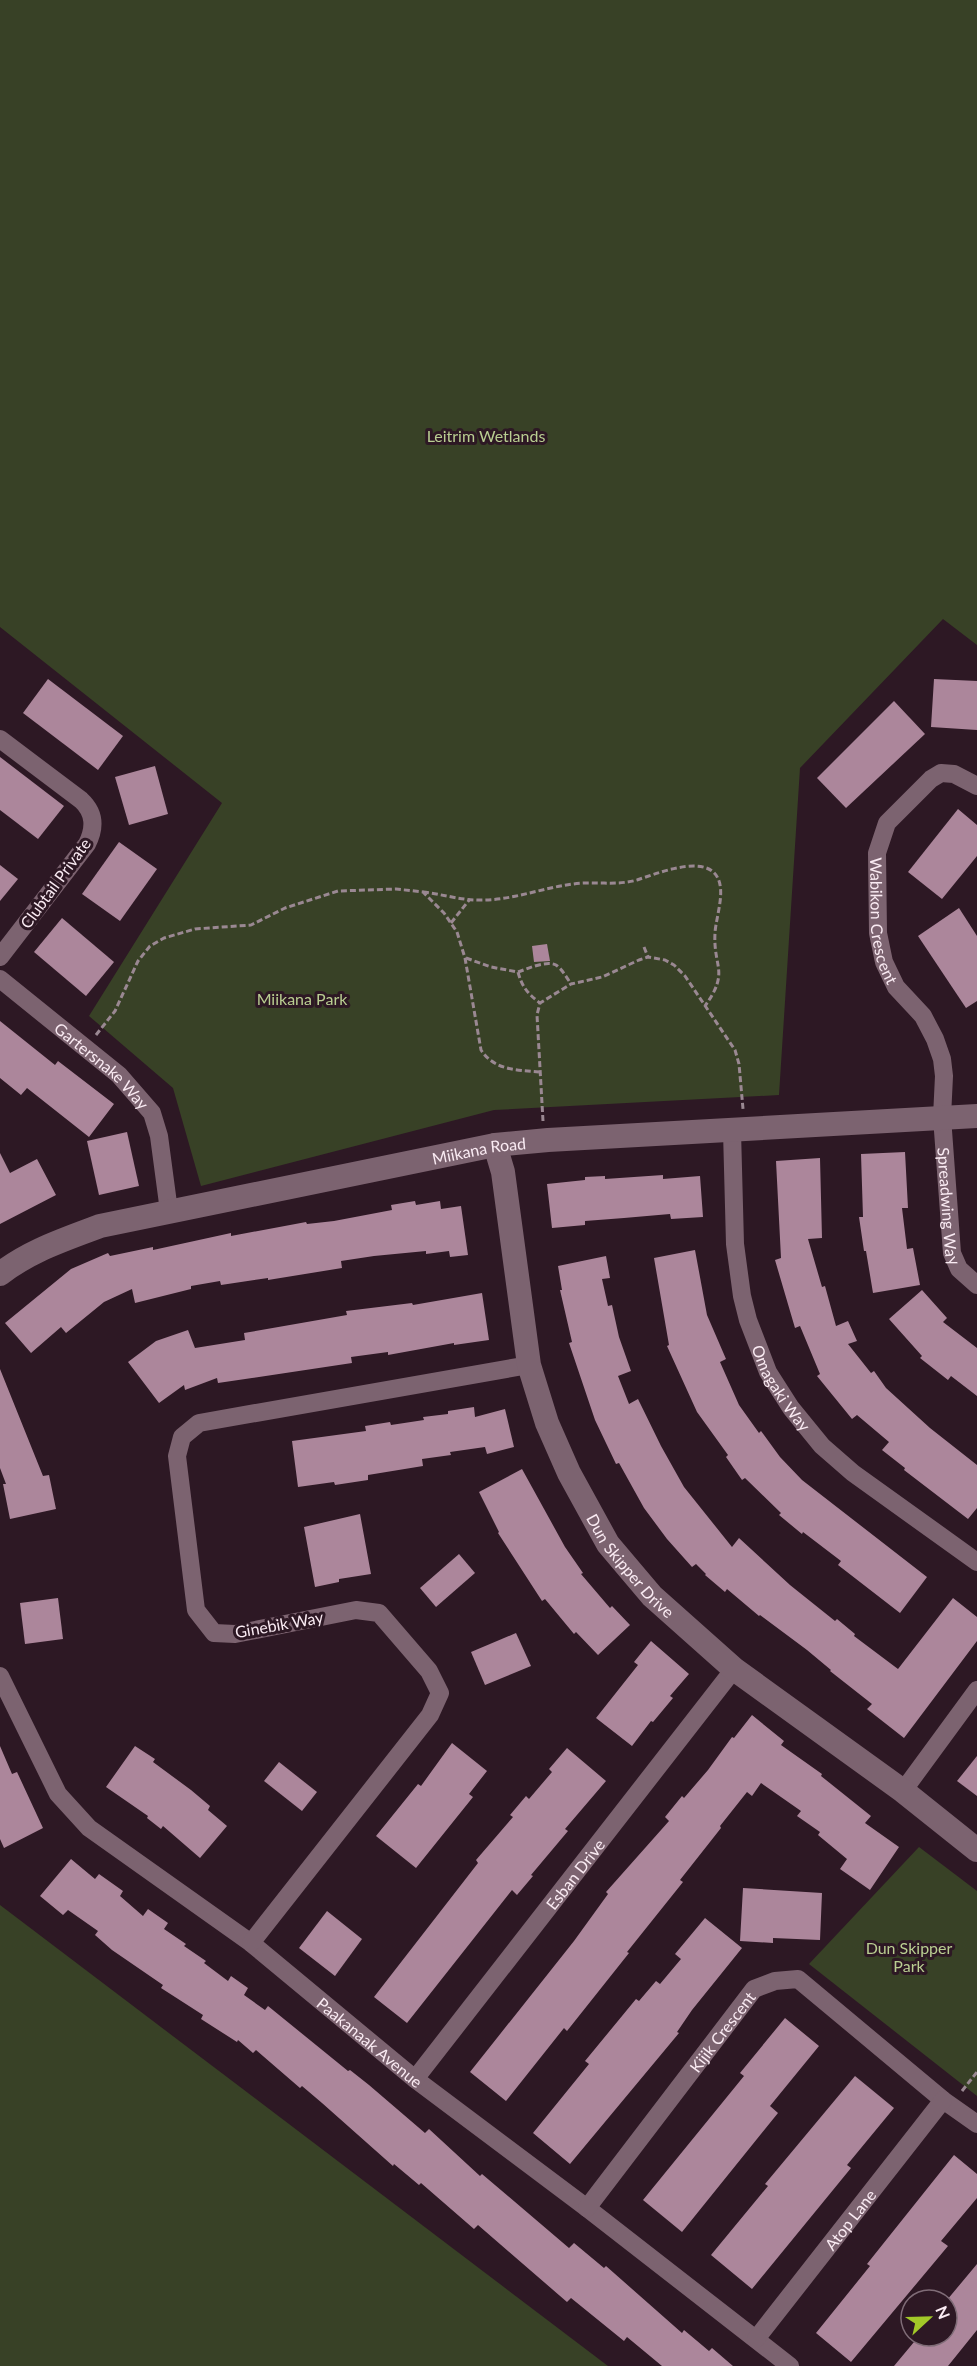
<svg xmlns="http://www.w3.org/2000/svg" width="977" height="2366" viewBox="0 0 977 2366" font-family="Lato,sans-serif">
<rect width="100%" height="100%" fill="#2d1824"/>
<g fill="#384126">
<polygon points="0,0 977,0 977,645 943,619 800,768 779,1095 494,1110 201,1186 173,1088 89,1016 222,803 0,627"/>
<polygon points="919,1847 977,1891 977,2096 809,1964"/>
<polygon points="0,1905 608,2366 0,2366"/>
</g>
<g fill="#ac869b">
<polygon points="48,679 123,736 98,770 23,713"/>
<polygon points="934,679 977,681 977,730 931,727"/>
<polygon points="894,701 925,734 846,808 817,778"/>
<polygon points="0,757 64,806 38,839 0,810"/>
<polygon points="155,766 168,814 129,825 115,777"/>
<polygon points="958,809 977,825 977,856 942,899 908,872"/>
<polygon points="119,842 157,869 120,921 82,894"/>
<polygon points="0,865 18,879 0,901"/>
<polygon points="959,908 977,936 977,1001 966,1008 918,936"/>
<polygon points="62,918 114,962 86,996 34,952"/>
<polygon points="547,944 550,961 534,962 532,946"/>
<polygon points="0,1021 55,1065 58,1061 114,1104 89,1137 27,1088 21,1095 0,1078"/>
<polygon points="127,1132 139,1186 99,1195 87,1141"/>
<polygon points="905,1152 908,1208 902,1208 907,1249 913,1248 920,1285 873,1293 866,1251 864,1251 859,1217 863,1217 861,1154"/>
<polygon points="0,1153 10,1173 37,1159 56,1195 0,1224"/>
<polygon points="820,1158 822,1238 808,1239 822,1287 825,1286 836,1326 848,1321 857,1341 848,1344 871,1373 874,1371 886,1388 930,1428 977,1465 977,1508 968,1519 904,1470 905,1468 882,1450 889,1442 857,1415 852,1419 817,1376 820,1374 800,1326 795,1328 775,1260 781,1258 776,1161"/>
<polygon points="663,1175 663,1179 700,1176 703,1217 671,1219 670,1214 624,1218 585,1221 585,1225 552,1228 547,1184 585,1180 585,1177 605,1176 605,1179"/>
<polygon points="415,1201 416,1205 440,1201 441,1209 461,1206 468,1255 450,1257 449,1251 426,1254 426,1251 374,1256 341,1261 342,1268 268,1280 268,1278 221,1285 220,1281 191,1286 191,1289 135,1303 132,1289 104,1302 66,1333 61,1327 31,1353 5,1323 71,1269 108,1253 110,1256 153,1247 153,1250 231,1233 231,1236 306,1222 307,1224 334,1221 392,1210 391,1205"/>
<polygon points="695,1250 707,1315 726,1359 720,1362 739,1405 759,1433 761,1431 780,1457 802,1480 927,1577 900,1613 838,1565 841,1561 803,1532 802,1534 779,1515 781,1513 745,1478 742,1480 726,1457 728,1455 697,1412 667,1346 669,1345 654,1258"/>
<polygon points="606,1256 610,1278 602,1279 608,1306 612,1305 619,1337 631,1371 618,1376 629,1404 638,1399 661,1446 684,1487 732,1547 739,1538 790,1585 835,1621 837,1619 855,1634 854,1636 898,1669 953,1598 977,1617 977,1641 904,1738 867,1709 872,1704 830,1671 831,1670 807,1650 760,1615 759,1616 727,1589 725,1592 705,1575 706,1574 696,1564 692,1567 667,1539 644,1508 619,1463 616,1464 595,1420 569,1343 572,1342 560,1290 562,1290 558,1266"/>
<polygon points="922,1290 947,1318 943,1322 977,1348 977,1396 951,1376 948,1380 920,1358 922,1356 889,1319"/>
<polygon points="482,1293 489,1340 454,1345 454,1343 388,1355 388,1352 351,1357 352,1363 252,1378 218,1383 217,1378 185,1390 184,1385 159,1403 128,1362 156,1341 188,1330 195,1348 245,1340 244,1333 347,1315 346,1311 412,1303 413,1305"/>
<polygon points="0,1369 43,1476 49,1475 56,1509 10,1519 3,1484 6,1484 0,1468"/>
<polygon points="474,1407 475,1417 505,1409 514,1447 487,1454 485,1447 450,1452 451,1455 422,1459 423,1466 368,1475 368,1480 335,1485 334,1482 298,1487 292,1441 366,1431 365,1426 390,1422 391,1425 424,1420 423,1417 448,1414 448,1411"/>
<polygon points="522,1469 565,1547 583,1573 581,1574 610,1608 612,1606 630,1625 598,1655 576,1632 574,1634 545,1599 542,1601 498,1533 499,1532 479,1492"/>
<polygon points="360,1514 371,1574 339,1579 339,1582 315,1587 304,1527"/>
<polygon points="459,1554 475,1573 436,1607 420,1588"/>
<polygon points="58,1598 63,1639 25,1644 20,1603"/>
<polygon points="516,1633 531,1666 485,1685 471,1652"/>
<polygon points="651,1641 689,1674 670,1696 673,1698 653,1722 651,1721 632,1746 596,1718 638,1665 634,1662"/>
<polygon points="752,1715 784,1741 781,1745 822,1774 821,1776 871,1816 865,1823 899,1847 870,1890 840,1869 847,1859 818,1835 820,1832 797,1816 801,1811 761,1783 752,1796 747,1792 720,1826 721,1828 680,1880 683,1882 627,1952 629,1953 567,2031 564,2028 506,2101 470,2072 574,1941 608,1894 606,1892 669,1821 665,1817 682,1796 684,1798 708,1770 732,1737 734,1738"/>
<polygon points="452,1743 487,1771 469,1794 473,1797 416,1868 376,1836 418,1784 421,1786"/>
<polygon points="0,1746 12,1774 17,1772 43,1828 4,1848 0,1839"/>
<polygon points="135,1746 155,1759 153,1762 191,1790 210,1806 208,1810 227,1826 200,1858 163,1826 161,1829 147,1818 148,1816 106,1787"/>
<polygon points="567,1748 606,1781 565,1829 568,1831 531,1875 533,1876 517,1895 512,1890 407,2023 374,1997 478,1863 476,1860 513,1817 510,1815 526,1796 529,1799 552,1772 549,1769"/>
<polygon points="977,1756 977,1796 957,1781"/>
<polygon points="279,1762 317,1792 302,1811 264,1781"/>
<polygon points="71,1859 95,1879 99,1874 123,1891 120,1896 143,1916 148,1909 168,1923 164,1929 186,1944 184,1946 206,1961 204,1963 228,1981 231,1976 248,1988 244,1995 265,2010 268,2006 348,2071 350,2070 369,2085 425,2133 429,2129 480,2176 482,2174 569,2248 574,2243 604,2268 606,2266 682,2333 684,2330 709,2351 712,2348 733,2366 662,2366 627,2337 624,2341 571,2298 567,2302 478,2225 474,2229 421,2183 419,2185 394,2164 393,2166 322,2103 302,2086 300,2088 256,2050 253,2053 238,2040 237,2042 201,2019 203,2015 161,1988 163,1985 112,1950 95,1935 98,1931 68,1910 63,1915 40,1896"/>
<polygon points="743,1888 822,1893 820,1940 773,1938 773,1943 740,1941"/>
<polygon points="327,1911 362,1939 335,1976 299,1948"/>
<polygon points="705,1918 742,1948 692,2010 677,2032 679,2033 570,2164 533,2133 589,2064 585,2061 636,1999 639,2001 656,1981 660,1984 681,1959 675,1954"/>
<polygon points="785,2018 819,2046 770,2106 778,2113 682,2232 643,2200 744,2076 740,2073"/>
<polygon points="855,2076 894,2108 847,2165 851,2168 752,2289 711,2255 768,2186 765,2184"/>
<polygon points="954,2155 977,2174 977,2198 941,2241 948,2246 851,2362 816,2333 870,2266 867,2264"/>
<polygon points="977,2264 977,2330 948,2366 894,2366 919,2336 947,2336 947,2300"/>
</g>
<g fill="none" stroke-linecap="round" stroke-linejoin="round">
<g stroke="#9a8892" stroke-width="3" stroke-dasharray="6 3" stroke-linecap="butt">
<path d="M423 892C441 894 460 900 478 900 511 901 541 888 573 884 594 881 616 886 637 880 655 874 695 858 712 871 729 884 716 915 715 933 713 968 730 971 705 1006"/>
<polyline points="451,923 470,899"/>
<polyline points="644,947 648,957"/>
<path d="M466 958 491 967 518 972C522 987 528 994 540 1003"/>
<path d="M518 972C527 969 546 960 556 965 562 969 567 978 571 984"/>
<path d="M96 1035 115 1011 138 961 150 946 164 938 195 929 251 925 285 908 338 891 396 889 423 892 444 913 457 932 465 958 481 1050C494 1070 516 1070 539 1072"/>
<polyline points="543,1121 537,1015 540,1003 571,984 602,977 639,960 648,957 665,960 674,965 685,976 735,1050 739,1064 743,1109"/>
<polyline points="962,2091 977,2072"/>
</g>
<g stroke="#7c6370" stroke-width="18">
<path d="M0 739 81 800C95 813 95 828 87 844L0 957"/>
<path id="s1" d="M977 786 954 774 941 773 931 779 887 823 877 853 878 933 884 962 896 987 923 1016 935 1039 942 1059 944 1076 942 1117 952 1253 959 1269 977 1285"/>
<path id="s2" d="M0 979 119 1075 152 1113 159 1136 169 1211"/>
<path id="s3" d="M732 1131 735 1244 742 1296 748 1320 768 1372 791 1408 822 1446 853 1473 977 1562"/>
<path id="s4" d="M0 1676 58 1794 89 1828 251 1943 415 2079 587 2208 790 2366"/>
<polyline points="903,1791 977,1690"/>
<polyline points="251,1943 430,1715 440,1693 429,1671 379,1613 356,1610 235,1634 214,1633 196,1610 177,1456 182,1437 199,1423 529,1365"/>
<path id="s5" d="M415 2079 734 1669"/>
<path id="s6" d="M587 2208 754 1989 775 1981 798 1979 943 2100 977 2124"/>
<path id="s7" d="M756 2339 943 2100"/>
</g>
<g stroke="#7c6370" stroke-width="24">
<path id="s8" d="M495 1145 503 1172 529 1365 547 1423 569 1473 608 1544 652 1596 734 1669 903 1791 977 1850"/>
<path id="s9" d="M0 1274C31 1250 64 1240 100 1226L495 1145 548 1140 977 1116"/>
</g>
</g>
<g text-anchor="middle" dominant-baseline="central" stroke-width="6" stroke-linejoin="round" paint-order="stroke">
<g font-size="16" fill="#b9ce91" stroke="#2d1824">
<text x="486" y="435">Leitrim Wetlands</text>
<text x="302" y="998">Miikana Park</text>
<text x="909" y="1947">Dun Skipper<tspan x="909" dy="18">Park</tspan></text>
</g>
<g font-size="16" fill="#faebf3" stroke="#2d1824">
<text transform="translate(55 883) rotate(-54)">Clubtail Private</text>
<text stroke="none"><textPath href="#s1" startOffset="213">Wabikon Crescent</textPath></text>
<text stroke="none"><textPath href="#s2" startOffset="134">Gartersnake Way</textPath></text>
<text stroke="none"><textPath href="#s9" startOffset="498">Miikana Road</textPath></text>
<text stroke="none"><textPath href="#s1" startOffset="516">Spreadwing Way</textPath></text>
<text stroke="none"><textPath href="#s3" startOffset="266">Omagaki Way</textPath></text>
<text stroke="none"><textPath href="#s8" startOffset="450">Dun Skipper Drive</textPath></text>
<text transform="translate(279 1624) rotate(-10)">Ginebik Way</text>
<text stroke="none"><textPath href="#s5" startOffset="260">Esban Drive</textPath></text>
<text stroke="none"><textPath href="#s6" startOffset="222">Kijik Crescent</textPath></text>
<text stroke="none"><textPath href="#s4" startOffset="531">Paakanaak Avenue</textPath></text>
<text stroke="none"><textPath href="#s7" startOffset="152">Atop Lane</textPath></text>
</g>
</g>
<g transform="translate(929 2318) rotate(68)"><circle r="28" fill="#2d1824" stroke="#7f6c77" stroke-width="1.5"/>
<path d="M0-4.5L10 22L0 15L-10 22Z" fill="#a2c928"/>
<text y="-9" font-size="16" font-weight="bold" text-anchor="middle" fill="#faebf3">N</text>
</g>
</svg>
